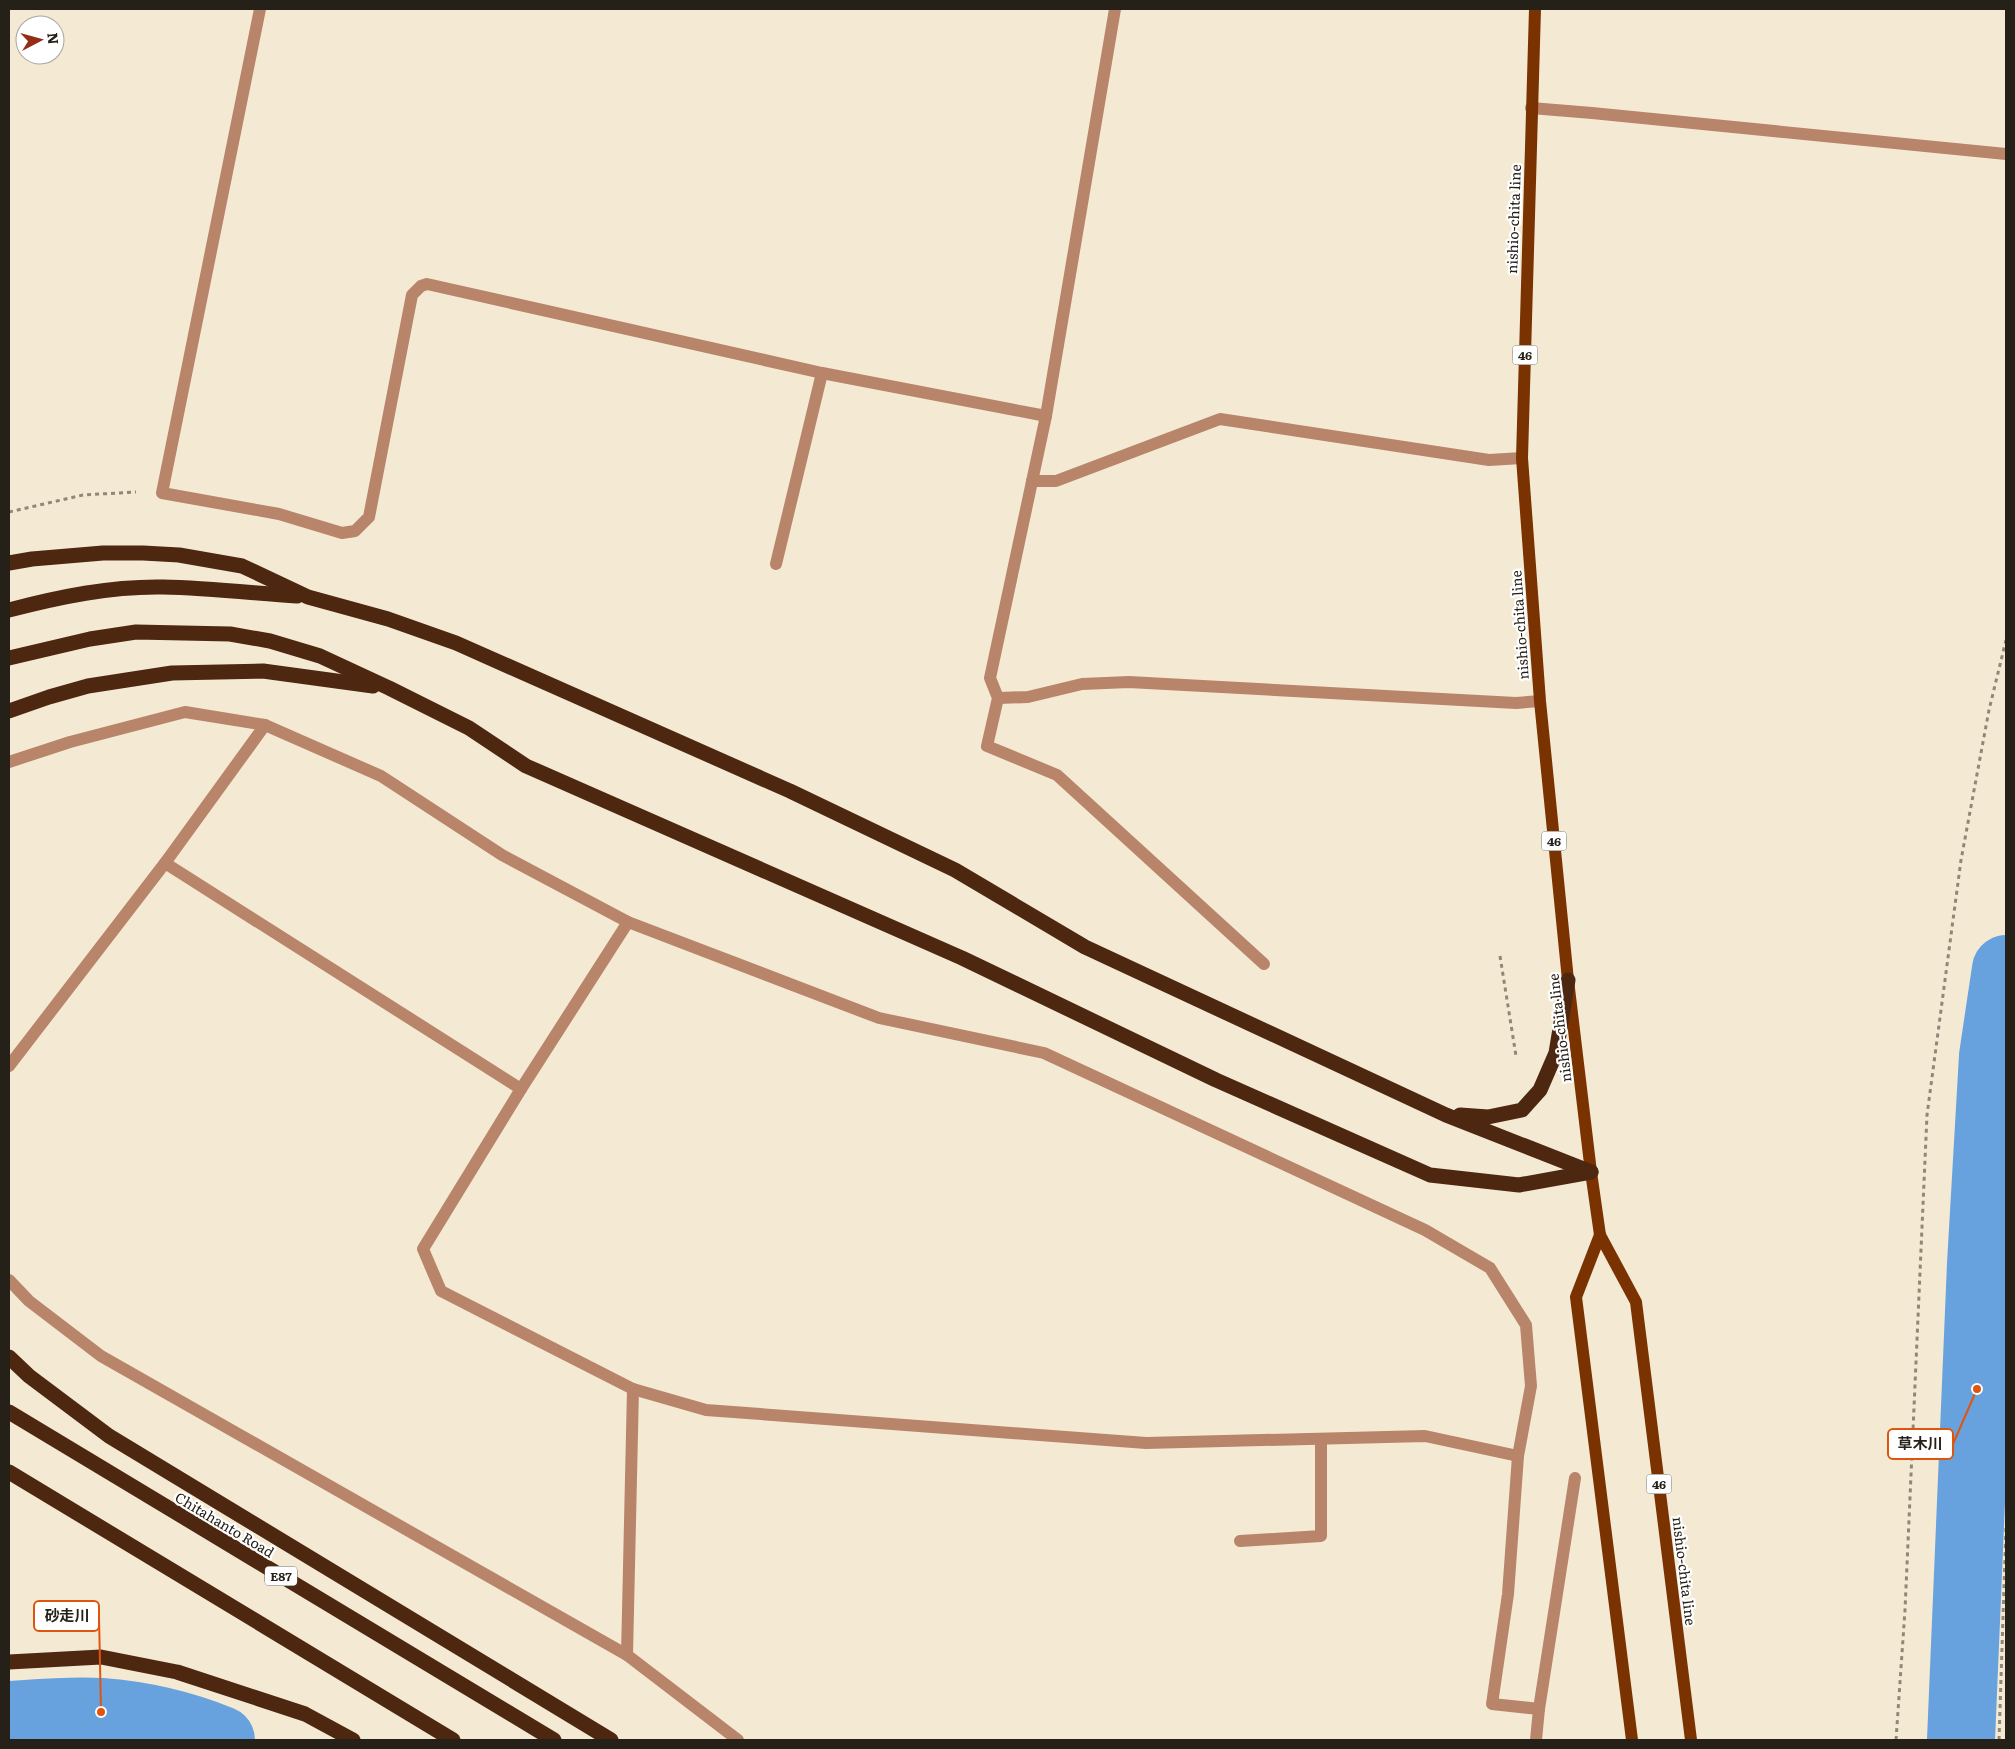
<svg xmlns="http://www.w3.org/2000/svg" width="2015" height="1749" viewBox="0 0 2015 1749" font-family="Literata,'Noto Sans JP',serif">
<rect width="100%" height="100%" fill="#f4ead4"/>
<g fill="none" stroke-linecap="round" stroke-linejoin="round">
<g stroke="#68a2de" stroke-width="68">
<path d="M9 1715C39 1713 71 1710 101 1712 142 1715 184 1725 221 1740"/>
<polyline points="1961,1740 1981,1264 1993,1056 2006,969"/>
</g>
<g stroke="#8f8878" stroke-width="3" stroke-dasharray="4 4" stroke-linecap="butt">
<polyline points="9,512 83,495 136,492"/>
<polyline points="1500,956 1516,1056"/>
<polyline points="1896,1740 1905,1610 1927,1115 1961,860 1989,710 2006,640"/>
<polyline points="1999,1740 2006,1526"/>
</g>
<g stroke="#b9856a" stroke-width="12">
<polyline points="260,9 162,493 279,514 342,533 355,531 369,517 412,295 421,286 427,284 822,373 1046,416"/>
<polyline points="1115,9 1046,416 990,678 998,698 987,746 1057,775 1264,964"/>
<polyline points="1531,108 1592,113 2006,154"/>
<polyline points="1032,481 1056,481 1220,419 1489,460 1522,458"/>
<polyline points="776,564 822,373"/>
<polyline points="998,698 1028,697 1082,684 1129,682 1516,703 1540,701"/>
<polyline points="265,725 381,776 502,855 628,922 879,1018 1044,1053 1425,1230 1490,1268 1526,1325 1531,1386 1518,1456"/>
<polyline points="9,762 70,742 185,712 265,725 165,863"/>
<polyline points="9,1066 165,863 521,1089 423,1249 441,1291 633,1389 706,1410 1146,1443 1425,1436 1518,1456 1508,1594 1492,1704 1539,1709"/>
<polyline points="521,1089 628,922"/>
<polyline points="9,1280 29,1301 101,1356 627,1655 738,1740"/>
<polyline points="1240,1541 1321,1536 1321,1439"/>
<polyline points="627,1655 633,1389"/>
<polyline points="1536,1740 1539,1709 1575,1478"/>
</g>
<g stroke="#7a3300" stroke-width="12">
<polyline points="1535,9 1522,458 1540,701 1568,980 1591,1172 1600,1235 1636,1302 1691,1740"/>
<polyline points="1600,1235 1576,1297 1632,1740"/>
</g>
<g stroke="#4e2711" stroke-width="15">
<polyline points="9,563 32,559 103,553 143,553 179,555 242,566 308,597 388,619 456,643 790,791 955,870 1085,947 1446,1115 1591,1172"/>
<path d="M9 610C59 597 111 586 163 587 208 588 253 593 297 596"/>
<polyline points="9,658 90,639 136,632 230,634 270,641 320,656 389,688 469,728 526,766 962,958 1216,1080 1430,1175 1519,1185 1591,1172"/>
<polyline points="9,711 49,697 88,686 172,673 263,671 373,686"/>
<polyline points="1460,1115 1488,1117 1522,1110 1540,1090 1556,1053 1568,980"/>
<polyline points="9,1357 29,1376 109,1436 611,1740"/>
<polyline points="9,1412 554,1740"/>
<polyline points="9,1472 453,1740"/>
<polyline points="9,1662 101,1657 177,1672 305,1714 353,1740"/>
</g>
</g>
<g text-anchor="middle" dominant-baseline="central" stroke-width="4.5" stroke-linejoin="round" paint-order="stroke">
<g fill="#fff" stroke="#66645e" stroke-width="1">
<rect x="1512.5" y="345.5" width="25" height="19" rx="4"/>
<rect x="1541.5" y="831.5" width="25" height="19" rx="4"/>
<rect x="1646.5" y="1474.5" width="25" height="19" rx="4"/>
<rect x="265" y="1566.5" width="32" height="19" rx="4"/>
</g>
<g font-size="12" font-weight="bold" fill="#252119">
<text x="1525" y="355">46</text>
<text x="1554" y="841">46</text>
<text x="1659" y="1484">46</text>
<text x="281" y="1576">E87</text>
</g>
<g font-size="14" fill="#252119" stroke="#fff">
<text transform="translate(1513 219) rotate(-88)">nishio-chita line</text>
<text transform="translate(1519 625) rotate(-94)">nishio-chita line</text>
<text transform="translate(1559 1028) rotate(-97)">nishio-chita line</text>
<text transform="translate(225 1524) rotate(31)">Chitahanto Road</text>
<text transform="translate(1685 1571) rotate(83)">nishio-chita line</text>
</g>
</g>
<path fill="none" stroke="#de560d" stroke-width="2" d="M1977 1389L1953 1444M101 1712L99 1616"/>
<g fill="#de560d" stroke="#fff" stroke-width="2">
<circle cx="1977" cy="1389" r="5"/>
<circle cx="101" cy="1712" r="5"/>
</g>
<g fill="#fff" stroke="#de560d" stroke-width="2">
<rect x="1888" y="1429" width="65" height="30" rx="5"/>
<rect x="34" y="1601" width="65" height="30" rx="5"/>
</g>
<g font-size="15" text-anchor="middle" font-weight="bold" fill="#252119">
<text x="1920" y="1449">草木川</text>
<text x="67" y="1621">砂走川</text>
</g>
<rect width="2015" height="1749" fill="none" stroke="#252119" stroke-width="20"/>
<g transform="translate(40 40) rotate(84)"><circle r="24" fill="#ffffff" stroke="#a8a6a3"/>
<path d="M0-4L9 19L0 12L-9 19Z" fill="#952c15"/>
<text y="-8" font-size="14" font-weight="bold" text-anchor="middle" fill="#252119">N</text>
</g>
</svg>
